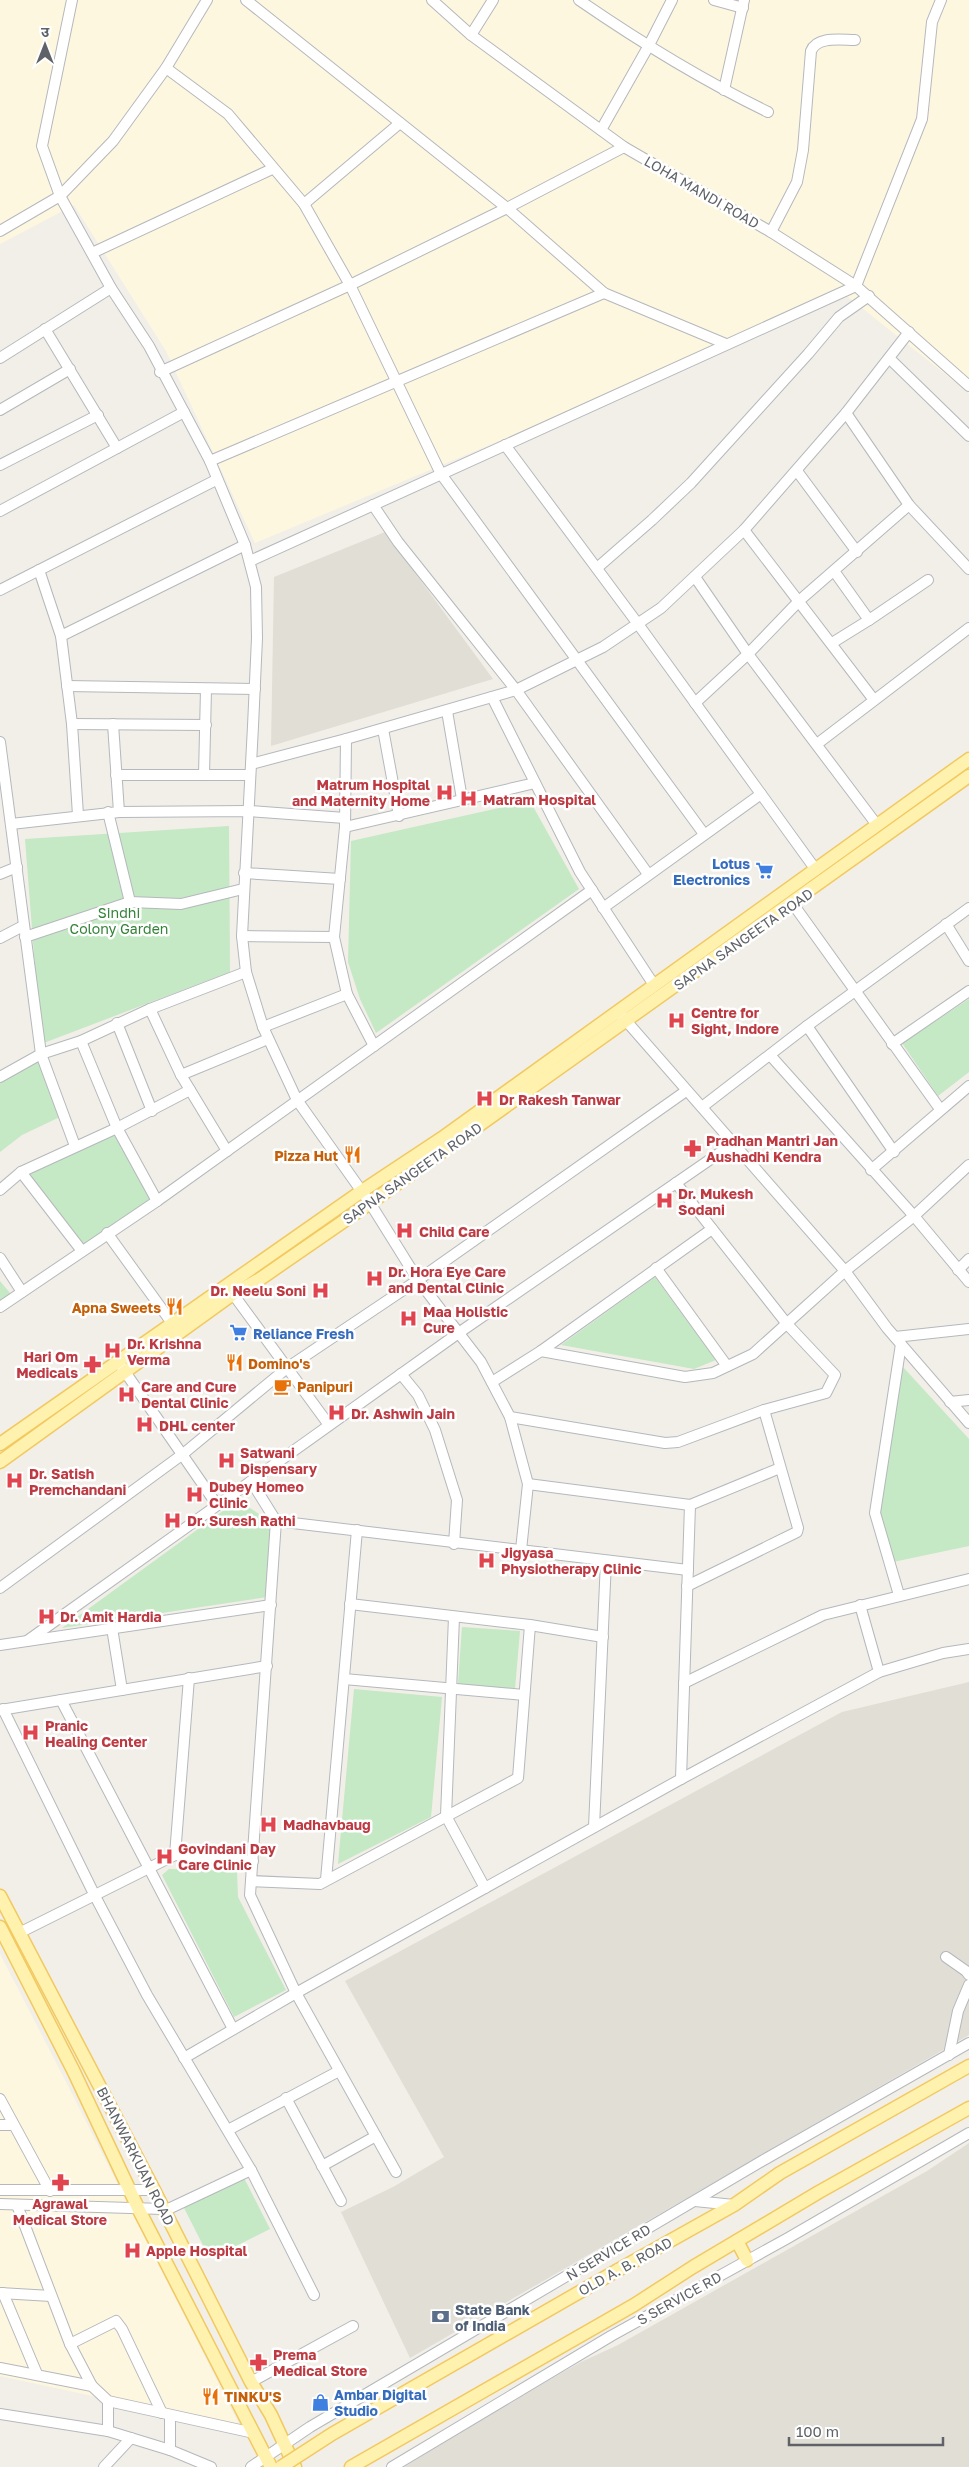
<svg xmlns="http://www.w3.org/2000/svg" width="969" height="2467" viewBox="0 0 969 2467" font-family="'Golos Text','Noto Sans Devanagari',sans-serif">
<rect width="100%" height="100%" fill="#f1efe8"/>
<g fill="#fef7e0">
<polygon points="0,0 969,0 969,393 847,296 255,543 166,351 74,205 0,244"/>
<polygon points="0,1954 65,2080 241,2428 0,2376"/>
</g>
<g fill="#e1ded6">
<polygon points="385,532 493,679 271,746 274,577"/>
<polygon points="969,1682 969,2035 410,2358 341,2212 393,2187 444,2157 345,1981 842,1712"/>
<polygon points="969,2143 969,2467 404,2467 524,2394 581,2362 618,2345 927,2171"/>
</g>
<g fill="#c5e8c5">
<polygon points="530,801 579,889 376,1033 360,999 348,962 351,841"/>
<polygon points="229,826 230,972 41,1044 25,839"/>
<polygon points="969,999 969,1072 938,1096 902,1043"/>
<polygon points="41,1054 62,1116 22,1135 0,1152 0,1077"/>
<polygon points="117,1128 157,1201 82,1251 21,1172"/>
<polygon points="655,1277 716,1360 694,1369 561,1345"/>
<polygon points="0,1281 15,1299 0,1309"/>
<polygon points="903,1367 969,1439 969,1546 893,1562 877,1515"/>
<polygon points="238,1500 271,1522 267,1597 62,1628"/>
<polygon points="462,1627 520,1631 515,1689 458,1684"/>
<polygon points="354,1689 442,1697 431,1817 338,1864"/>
<polygon points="169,1869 237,1871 238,1897 286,1990 234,2017 162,1875"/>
<polygon points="241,2172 270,2229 210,2259 181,2202"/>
</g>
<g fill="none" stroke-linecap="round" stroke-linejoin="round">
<defs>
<g id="minor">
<polyline points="72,0 42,146 60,196 111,288 149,346 210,461 245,545 256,587 257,638 253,726 242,936 246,972 263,1027 297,1100 370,1203 418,1280 481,1362 510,1417 528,1484 521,1550"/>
<polyline points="246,0 507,208 604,293 726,344"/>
<polyline points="432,0 471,35 624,147 771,232 856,286 969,386"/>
<path d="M579 0C640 42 702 80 768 112"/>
<polyline points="714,0 743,8"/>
<polyline points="471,35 493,0"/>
<polyline points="166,68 228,114 304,204 350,285 441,474 704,834"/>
<polyline points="724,90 744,0"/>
<polyline points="601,130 648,47 672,0"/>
<polyline points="304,204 400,123"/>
<polyline points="0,231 60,196 113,141 166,68 207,0"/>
<path d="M771 232 797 182 803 150 811 51C817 36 841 40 855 40"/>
<polyline points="92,253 272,169"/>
<polyline points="45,329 117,448"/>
<polyline points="0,358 111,288"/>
<polyline points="890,359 969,436"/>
<polyline points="160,372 350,285 507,208 624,147"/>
<polyline points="0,410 70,369"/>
<polyline points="846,413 909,505 969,569"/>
<polyline points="505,445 638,624 816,870"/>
<polyline points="210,461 604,293"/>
<polyline points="0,465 98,415"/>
<polyline points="797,471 857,552"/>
<polyline points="373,505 398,542 516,690 648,874"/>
<polyline points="0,511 184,412"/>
<polyline points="744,530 874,700"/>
<polyline points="250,561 856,286 922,119 932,22 941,0"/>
<polyline points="597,568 652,520 691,483 808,354 839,317 869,296"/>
<polyline points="39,570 61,636 72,724 78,815"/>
<polyline points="834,571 869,620 928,580"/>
<polyline points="695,577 748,654 877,825"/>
<polyline points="0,590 216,480"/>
<polyline points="61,636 245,545"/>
<polyline points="832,643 869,620"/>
<polyline points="67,686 255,689"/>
<polyline points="492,697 580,872 654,985"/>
<polyline points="695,703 748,654 800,600 909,505"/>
<polyline points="447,711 462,799"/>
<polyline points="72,724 206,725"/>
<polyline points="113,724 119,812"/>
<polyline points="383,729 399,816"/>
<polyline points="346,739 345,827 334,937 347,994 374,1046"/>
<polyline points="0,742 41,1054 75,1146"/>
<polyline points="817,744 969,628"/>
<polyline points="251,764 346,739 516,690 603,647 661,608 744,530 846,413 909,332"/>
<polyline points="116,775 250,775"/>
<polyline points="204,775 206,689"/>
<polyline points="108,812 130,902"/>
<polyline points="11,824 119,812 249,811 345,818"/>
<polyline points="345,827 535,783"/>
<polyline points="244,873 340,879"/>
<polyline points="0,874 17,867"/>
<polyline points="793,904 940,1109"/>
<polyline points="603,908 761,794"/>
<polyline points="946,924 969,961"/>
<polyline points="242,936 334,937"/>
<polyline points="25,937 130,902 181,904 243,889"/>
<polyline points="0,938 23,926"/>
<polyline points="150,1009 181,1075 227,1151"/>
<polyline points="621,1015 845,1271 887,1328 969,1423"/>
<polyline points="117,1023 152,1111"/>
<polyline points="807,1026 894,1152"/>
<polyline points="263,1027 347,994"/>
<polyline points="81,1041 117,1128 157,1201"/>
<polyline points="892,1044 969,991"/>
<polyline points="770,1055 914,1216 969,1282"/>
<polyline points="181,1075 268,1039"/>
<polyline points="0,1077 41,1054 81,1041 150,1009 246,972"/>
<polyline points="702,1107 807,1026 969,908"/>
<polyline points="871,1170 969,1086"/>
<polyline points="21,1172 82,1251"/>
<polyline points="0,1190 21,1172 117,1128 190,1090"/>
<polyline points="107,1233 172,1323"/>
<polyline points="0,1258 22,1292"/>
<polyline points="656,1268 727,1366"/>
<polyline points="958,1270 969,1259"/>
<polyline points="233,1294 329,1425"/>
<polyline points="0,1307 157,1201 592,890"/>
<polyline points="895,1337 969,1329"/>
<polyline points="541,1351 685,1377 713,1373 753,1354 845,1271 914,1216 969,1165"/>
<polyline points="121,1366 217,1505"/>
<polyline points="401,1374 418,1395 435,1430 457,1500 454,1544"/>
<polyline points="492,1382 541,1351 712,1229"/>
<polyline points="950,1402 969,1400"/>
<polyline points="510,1417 665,1443 678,1442 764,1410 826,1393 835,1375 787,1324 676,1183"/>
<polyline points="251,1481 276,1521 250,1895 296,1993 396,2172"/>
<polyline points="528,1484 690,1505 780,1468"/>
<polyline points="276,1521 688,1570"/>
<polyline points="687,1586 797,1532 798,1528 764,1410"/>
<polyline points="0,1588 183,1454 287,1368 418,1280 686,1091"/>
<polyline points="899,1595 875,1513 901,1344"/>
<polyline points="350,1604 530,1625 603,1637"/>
<polyline points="860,1605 879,1672"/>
<polyline points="454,1617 446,1816 485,1888"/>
<polyline points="112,1628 122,1690"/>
<polyline points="27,1641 460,1332 734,1143"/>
<polyline points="0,1645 271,1605"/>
<polyline points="344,1679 524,1695"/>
<polyline points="684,1683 823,1615 969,1579"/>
<polyline points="61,1700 233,2029"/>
<polyline points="3,1709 95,1896 147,1995 251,2170 314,2295"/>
<polyline points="0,1710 267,1666"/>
<polyline points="681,1779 690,1505"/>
<polyline points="594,1827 606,1561"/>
<polyline points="175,1855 189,1678"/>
<polyline points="326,1880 357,1530"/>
<polyline points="251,1881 320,1884 518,1778 530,1625"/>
<polyline points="19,1933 175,1855 253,1861"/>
<polyline points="946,1957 966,1971 969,1975"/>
<polyline points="949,2055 958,2011 969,1985"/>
<polyline points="184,2058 296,1993 681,1779 879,1672 943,1653 969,1649"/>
<polyline points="286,2098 341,2201"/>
<polyline points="0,2099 50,2191"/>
<polyline points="0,2125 13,2125"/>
<polyline points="228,2130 339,2071"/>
<polyline points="322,2166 376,2136"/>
<polyline points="0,2190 154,2190"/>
<polyline points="695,2201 734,2205"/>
<polyline points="0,2204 163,2209"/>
<polyline points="17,2205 70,2344 92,2386"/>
<polyline points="164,2211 251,2170"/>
<polyline points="0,2293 51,2296"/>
<polyline points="3,2293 37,2374"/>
<polyline points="70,2344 116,2321 122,2329 162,2413"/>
<polyline points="0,2368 92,2386 108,2401 254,2433"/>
<polyline points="251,2382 353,2326"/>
<polyline points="108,2401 108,2431"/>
<polyline points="0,2414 108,2431 170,2450 211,2467"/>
<polyline points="170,2415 170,2450"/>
<polyline points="104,2467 131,2438"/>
<polyline points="251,2467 310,2427 762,2161 969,2043"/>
<polyline points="392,2467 611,2336 788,2238 969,2133"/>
</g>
<g id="major">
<polyline points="0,1444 362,1191 442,1138 969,759"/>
<polyline points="0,1462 233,1294 260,1279 370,1203 969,776"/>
<polyline points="0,1896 154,2190 251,2382 271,2415 295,2467"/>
<polyline points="0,1927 73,2070 139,2210 271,2467"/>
<polyline points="737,2241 747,2260"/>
<polyline points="618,2270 734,2205 780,2173 969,2066"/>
<polyline points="351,2467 634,2305 693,2267 819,2192 969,2108"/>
</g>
</defs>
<use href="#minor" stroke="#b5b8bc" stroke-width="12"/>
<use href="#major" stroke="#f2c960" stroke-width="15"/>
<use href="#minor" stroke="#fff" stroke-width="10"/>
<use href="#major" stroke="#fff2af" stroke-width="12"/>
<defs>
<polyline id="major-bridge" points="281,2467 332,2434 618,2270"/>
</defs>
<use href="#major-bridge" stroke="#f2c960" stroke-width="15" stroke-linecap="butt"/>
<use href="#major-bridge" stroke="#fff2af" stroke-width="12"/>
</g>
<defs>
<symbol id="hospital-bare" viewBox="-9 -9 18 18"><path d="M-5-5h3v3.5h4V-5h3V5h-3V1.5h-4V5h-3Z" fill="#e0444e" stroke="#fff" stroke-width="2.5" paint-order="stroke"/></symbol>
<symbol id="supermarket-bare" viewBox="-9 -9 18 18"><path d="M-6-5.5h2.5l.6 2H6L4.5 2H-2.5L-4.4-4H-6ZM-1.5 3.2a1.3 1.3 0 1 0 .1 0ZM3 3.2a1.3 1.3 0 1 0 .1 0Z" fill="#3f7fe0" stroke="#fff" stroke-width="2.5" paint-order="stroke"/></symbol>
<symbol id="pharmacy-bare" viewBox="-9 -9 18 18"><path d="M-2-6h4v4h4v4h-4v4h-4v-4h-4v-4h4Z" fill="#e0444e" stroke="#fff" stroke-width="2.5" paint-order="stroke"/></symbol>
<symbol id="restaurant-bare" viewBox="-9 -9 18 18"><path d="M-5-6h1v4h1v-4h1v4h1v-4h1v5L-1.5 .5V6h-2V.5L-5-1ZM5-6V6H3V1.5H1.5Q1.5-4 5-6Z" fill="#e8710a" stroke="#fff" stroke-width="2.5" paint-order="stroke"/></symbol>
<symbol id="cafe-bare" viewBox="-9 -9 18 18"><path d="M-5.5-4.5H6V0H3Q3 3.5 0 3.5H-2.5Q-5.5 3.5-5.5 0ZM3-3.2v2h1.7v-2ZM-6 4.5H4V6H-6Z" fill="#e8710a" stroke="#fff" stroke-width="2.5" paint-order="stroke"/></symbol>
<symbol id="bank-bare" viewBox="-9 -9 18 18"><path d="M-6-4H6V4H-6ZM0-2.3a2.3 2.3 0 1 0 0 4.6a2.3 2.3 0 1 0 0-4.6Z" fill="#5c6f8a" stroke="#fff" stroke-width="2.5" paint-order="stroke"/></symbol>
<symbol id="shop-bare" viewBox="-9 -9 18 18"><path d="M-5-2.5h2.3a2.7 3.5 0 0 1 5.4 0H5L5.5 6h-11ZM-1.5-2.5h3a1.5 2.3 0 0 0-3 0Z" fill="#3f7fe0" stroke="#fff" stroke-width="2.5" paint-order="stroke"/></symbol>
</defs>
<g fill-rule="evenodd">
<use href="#hospital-bare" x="432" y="780" width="25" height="25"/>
<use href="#hospital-bare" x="456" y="786" width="25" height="25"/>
<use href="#supermarket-bare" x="752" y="858" width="25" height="25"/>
<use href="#hospital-bare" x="664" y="1008" width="25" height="25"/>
<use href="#hospital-bare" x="472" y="1086" width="25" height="25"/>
<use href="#pharmacy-bare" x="680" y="1136" width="25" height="25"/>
<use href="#restaurant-bare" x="340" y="1142" width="25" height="25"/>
<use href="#hospital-bare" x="652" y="1188" width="25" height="25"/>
<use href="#hospital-bare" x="392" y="1218" width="25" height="25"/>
<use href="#hospital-bare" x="362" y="1266" width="25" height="25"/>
<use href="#hospital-bare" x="308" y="1278" width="25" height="25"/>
<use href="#restaurant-bare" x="162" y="1294" width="25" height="25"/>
<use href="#hospital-bare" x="396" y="1306" width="25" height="25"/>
<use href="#supermarket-bare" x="226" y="1320" width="25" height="25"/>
<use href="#hospital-bare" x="100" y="1338" width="25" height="25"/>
<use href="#restaurant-bare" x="222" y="1350" width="25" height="25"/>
<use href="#pharmacy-bare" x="80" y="1352" width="25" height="25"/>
<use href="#cafe-bare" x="270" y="1374" width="25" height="25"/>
<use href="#hospital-bare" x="114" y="1382" width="25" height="25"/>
<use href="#hospital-bare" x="324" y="1400" width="25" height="25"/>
<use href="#hospital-bare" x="132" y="1412" width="25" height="25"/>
<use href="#hospital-bare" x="214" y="1448" width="25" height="25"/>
<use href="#hospital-bare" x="2" y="1468" width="25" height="25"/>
<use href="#hospital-bare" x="182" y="1482" width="25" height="25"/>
<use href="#hospital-bare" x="160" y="1508" width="25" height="25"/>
<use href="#hospital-bare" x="474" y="1548" width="25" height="25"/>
<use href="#hospital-bare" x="34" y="1604" width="25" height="25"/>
<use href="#hospital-bare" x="18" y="1720" width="25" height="25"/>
<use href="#hospital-bare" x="256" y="1812" width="25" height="25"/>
<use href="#hospital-bare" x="152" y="1844" width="25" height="25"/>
<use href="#pharmacy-bare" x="48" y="2170" width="25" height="25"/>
<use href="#hospital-bare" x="120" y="2238" width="25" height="25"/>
<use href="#bank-bare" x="428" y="2304" width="25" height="25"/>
<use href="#pharmacy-bare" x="246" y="2350" width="25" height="25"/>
<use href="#restaurant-bare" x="198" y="2384" width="25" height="25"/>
<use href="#shop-bare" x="308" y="2390" width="25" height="25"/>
</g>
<g text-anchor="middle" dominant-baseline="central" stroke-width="5" stroke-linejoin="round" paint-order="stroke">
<g font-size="14" fill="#5f6368" stroke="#fff">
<text transform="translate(702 192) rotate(30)">LOHA MANDI ROAD</text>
<text transform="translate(743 939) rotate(-35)">SAPNA SANGEETA ROAD</text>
<text transform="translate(412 1173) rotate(-35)">SAPNA SANGEETA ROAD</text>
<text transform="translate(136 2156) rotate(63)">BHANWARKUAN ROAD</text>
<text transform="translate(608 2252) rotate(-31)">N SERVICE RD</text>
<text transform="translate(625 2266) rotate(-29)">OLD A. B. ROAD</text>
<text transform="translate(679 2298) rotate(-29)">S SERVICE RD</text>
</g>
<g font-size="14" font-weight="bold" fill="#be3a42" stroke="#fff" text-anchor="start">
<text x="430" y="784" text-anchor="end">Matrum Hospital<tspan x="430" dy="16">and Maternity Home</tspan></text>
<text x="483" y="799">Matram Hospital</text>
<text x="691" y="1012">Centre for<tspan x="691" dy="16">Sight, Indore</tspan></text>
<text x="499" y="1099">Dr Rakesh Tanwar</text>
<text x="706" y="1140">Pradhan Mantri Jan<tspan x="706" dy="16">Aushadhi Kendra</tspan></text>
<text x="678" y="1193">Dr. Mukesh<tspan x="678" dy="16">Sodani</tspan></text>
<text x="419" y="1231">Child Care</text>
<text x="388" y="1271">Dr. Hora Eye Care<tspan x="388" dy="16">and Dental Clinic</tspan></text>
<text x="306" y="1290" text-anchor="end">Dr. Neelu Soni</text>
<text x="423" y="1311">Maa Holistic<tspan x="423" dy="16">Cure</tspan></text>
<text x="127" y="1343">Dr. Krishna<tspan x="127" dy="16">Verma</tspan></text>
<text x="78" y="1356" text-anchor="end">Hari Om<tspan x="78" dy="16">Medicals</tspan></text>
<text x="141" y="1386">Care and Cure<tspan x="141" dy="16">Dental Clinic</tspan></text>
<text x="351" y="1413">Dr. Ashwin Jain</text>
<text x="159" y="1425">DHL center</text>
<text x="240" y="1452">Satwani<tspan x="240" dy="16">Dispensary</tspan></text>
<text x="29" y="1473">Dr. Satish<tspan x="29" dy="16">Premchandani</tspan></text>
<text x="209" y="1486">Dubey Homeo<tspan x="209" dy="16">Clinic</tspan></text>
<text x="187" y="1520">Dr. Suresh Rathi</text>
<text x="501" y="1552">Jigyasa<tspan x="501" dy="16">Physiotherapy Clinic</tspan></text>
<text x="60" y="1616">Dr. Amit Hardia</text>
<text x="45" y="1725">Pranic<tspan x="45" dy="16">Healing Center</tspan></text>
<text x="283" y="1824">Madhavbaug</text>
<text x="178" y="1848">Govindani Day<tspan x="178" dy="16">Care Clinic</tspan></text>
<text x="60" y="2203" text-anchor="middle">Agrawal<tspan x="60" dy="16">Medical Store</tspan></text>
<text x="146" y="2250">Apple Hospital</text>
<text x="273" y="2354">Prema<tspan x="273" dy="16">Medical Store</tspan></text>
</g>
<g font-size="14" font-weight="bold" fill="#366cbe" stroke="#fff" text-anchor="start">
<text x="750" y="863" text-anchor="end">Lotus<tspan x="750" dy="16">Electronics</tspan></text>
<text x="253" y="1333">Reliance Fresh</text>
<text x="334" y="2394">Ambar Digital<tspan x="334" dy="16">Studio</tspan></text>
</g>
<g font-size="14" fill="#348238" stroke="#fff">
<text x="119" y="912">Sindhi<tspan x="119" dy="16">Colony Garden</tspan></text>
</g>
<g font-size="14" font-weight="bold" fill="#c56008" stroke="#fff" text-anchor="start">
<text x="338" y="1155" text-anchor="end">Pizza Hut</text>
<text x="161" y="1307" text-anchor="end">Apna Sweets</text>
<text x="248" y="1363">Domino's</text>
<text x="297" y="1386">Panipuri</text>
<text x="224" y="2396">TINKU'S</text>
</g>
<g font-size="14" font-weight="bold" fill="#4e5e75" stroke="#fff" text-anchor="start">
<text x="455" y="2309">State Bank<tspan x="455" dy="16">of India</tspan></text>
</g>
</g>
<g transform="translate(45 45)" stroke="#ffffff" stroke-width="4" paint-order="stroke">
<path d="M0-4L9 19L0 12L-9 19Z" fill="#5f6368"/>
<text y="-8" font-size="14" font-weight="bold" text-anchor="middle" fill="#5f6368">उ</text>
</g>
<path d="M789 2437v8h154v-8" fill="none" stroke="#5f6368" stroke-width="2.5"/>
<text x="796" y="2437" font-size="15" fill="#5f6368" stroke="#ffffff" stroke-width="4" paint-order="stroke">100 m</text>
</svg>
